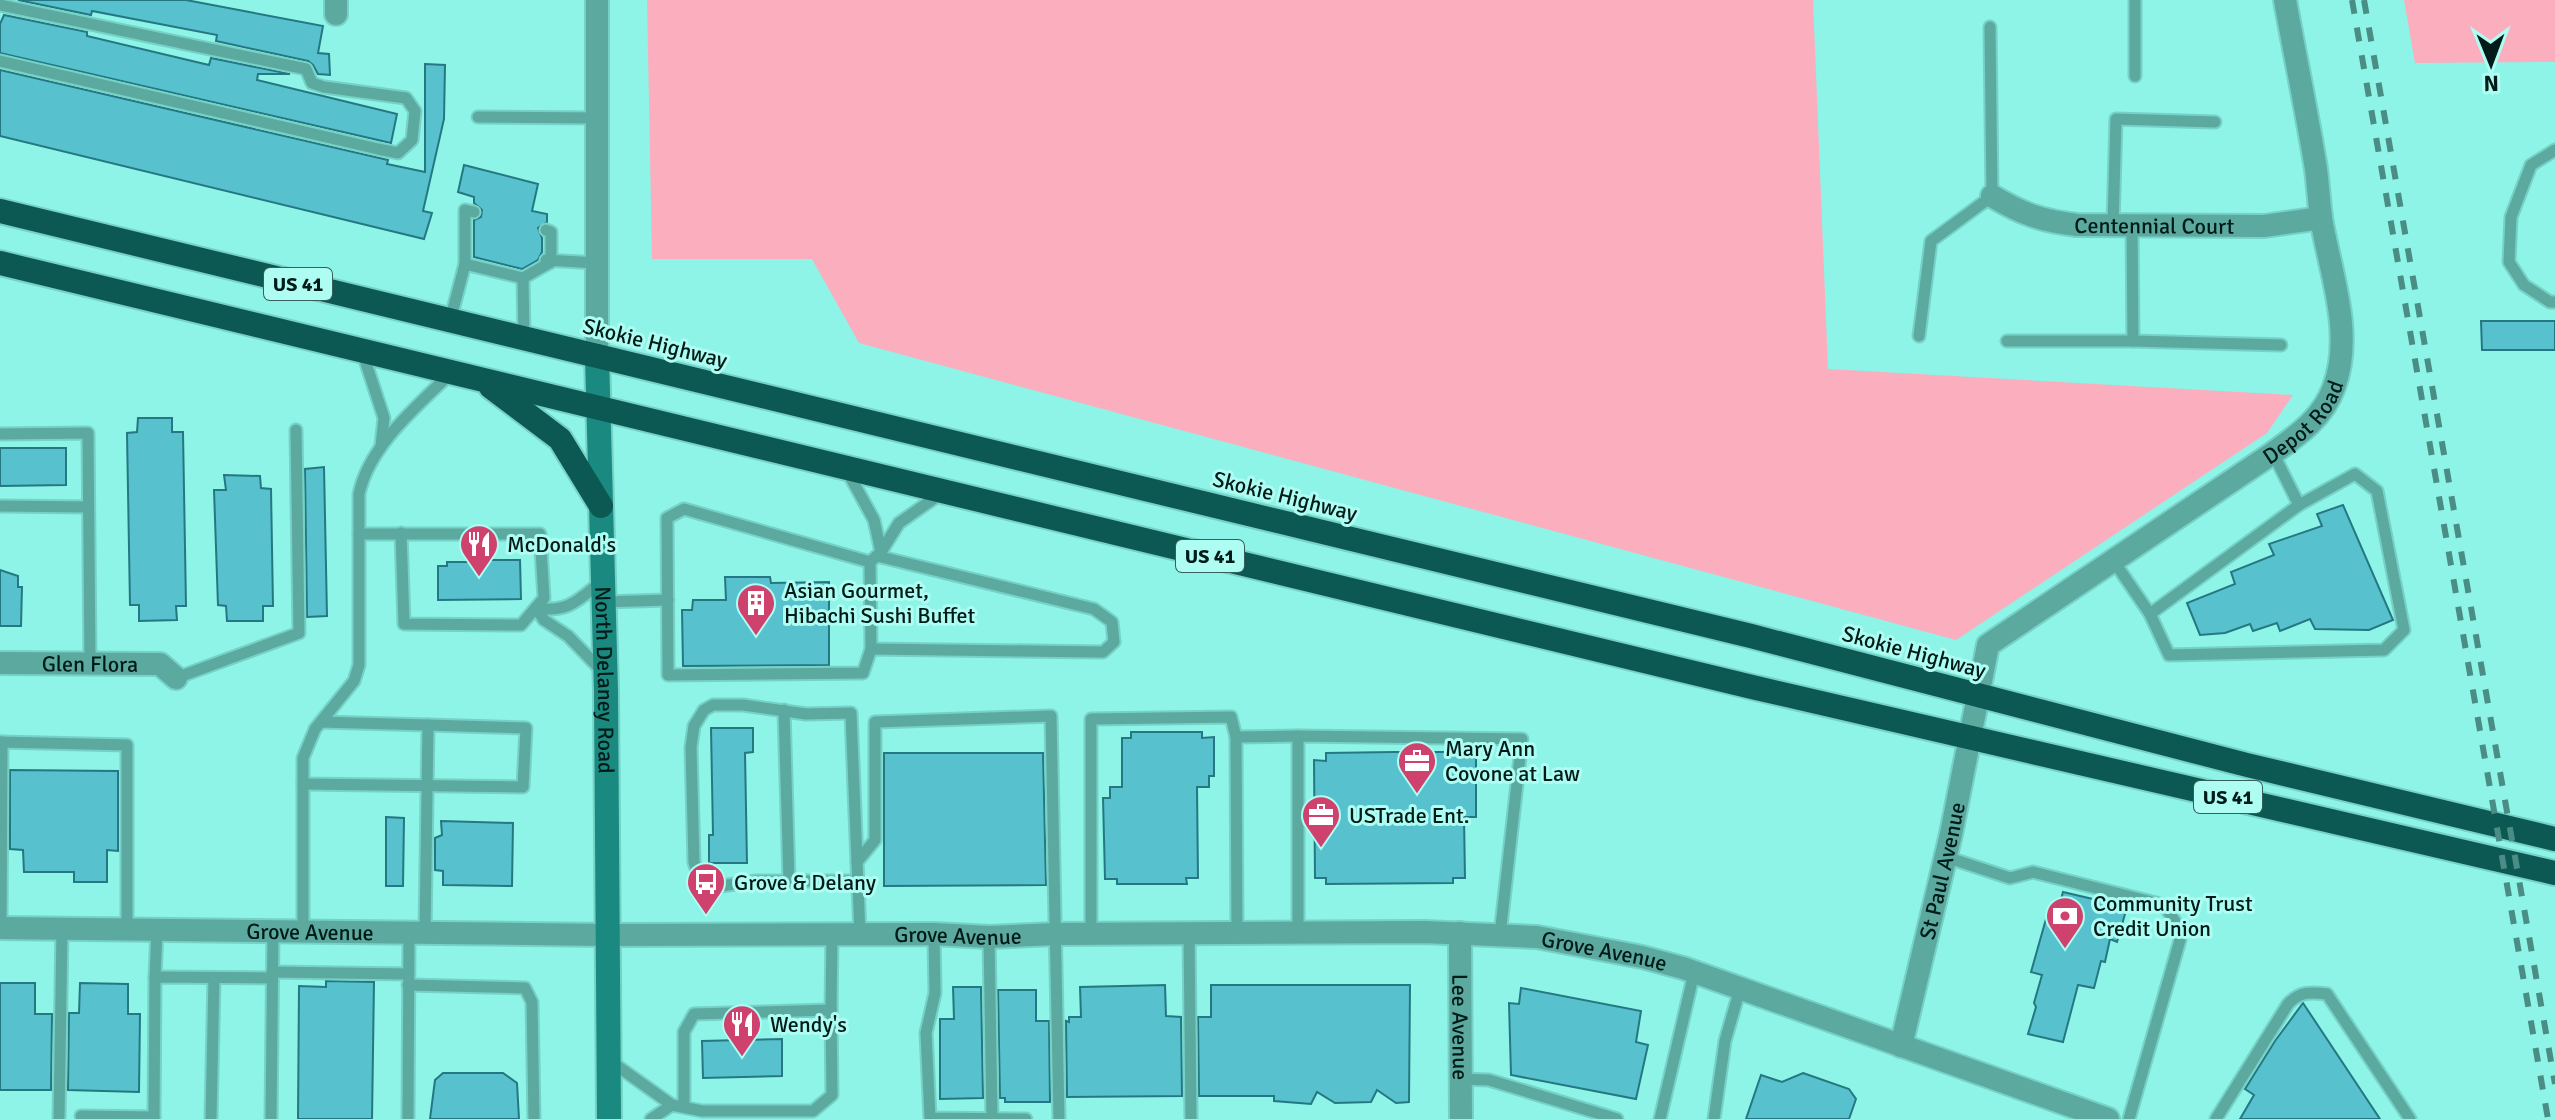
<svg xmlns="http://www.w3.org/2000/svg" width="2555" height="1119" viewBox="0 0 2555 1119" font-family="Signika,sans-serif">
<rect width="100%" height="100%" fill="#8df4e7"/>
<g fill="#fbaebe">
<polygon points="647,0 1813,0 1828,369 2293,395 2267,433 1956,640 859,343 812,259 652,259"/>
<polygon points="2404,0 2555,0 2555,62 2415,63"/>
</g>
<g fill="#58c1ce" stroke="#257881" stroke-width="2">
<polygon points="18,0 186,0 323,26 318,53 329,54 330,75 318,74 313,65 308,61 216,41 217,35 92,11 91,15"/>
<polygon points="4,15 87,32 87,36 209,65 211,58 290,74 258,74 257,80 397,114 391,143 0,53 0,24"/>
<polygon points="425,64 445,65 444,119 423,211 432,213 424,239 0,136 0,70 388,160 387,164 425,172"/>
<polygon points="464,165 538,184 532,211 547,214 547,222 538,228 542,238 542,252 538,260 522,269 474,257 474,220 481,217 482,210 474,203 474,197 458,192"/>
<polygon points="2481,321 2555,321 2555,350 2482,350"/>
<polygon points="138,418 172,418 172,432 183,432 186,606 176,606 177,620 139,621 139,605 130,605 127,433 137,432"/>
<polygon points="0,448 66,448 66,485 0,486"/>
<polygon points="324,467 327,616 307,617 305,469"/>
<polygon points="224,475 260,476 261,488 271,489 273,606 263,606 263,621 227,621 226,606 218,605 214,490 226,490"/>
<polygon points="2343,505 2393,620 2369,630 2315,629 2310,619 2280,631 2277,623 2253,631 2250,624 2225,633 2200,635 2187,603 2235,584 2231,572 2274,555 2269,544 2322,526 2317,514"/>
<polygon points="469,560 520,560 521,599 438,600 438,566 447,566 447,562 469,562"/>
<polygon points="0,570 18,576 18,587 22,587 21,626 0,626"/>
<polygon points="725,577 770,577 771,583 829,582 829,665 683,666 682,610 692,610 693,600 726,600"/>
<polygon points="711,728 753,728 753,752 745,753 747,863 709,863 709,835 713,835"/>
<polygon points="1131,732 1202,732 1202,738 1214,737 1214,776 1209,776 1209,787 1197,787 1198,878 1186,878 1187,884 1117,884 1117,879 1105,879 1103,798 1110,798 1110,787 1122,787 1122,738 1131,738"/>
<polygon points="1394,752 1464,752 1465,758 1476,758 1476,817 1464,817 1465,878 1453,878 1453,883 1326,884 1326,878 1315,878 1314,760 1326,761 1326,753"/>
<polygon points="884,753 1043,753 1046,885 884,886"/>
<polygon points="10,770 118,771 118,851 107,850 107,882 74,882 74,872 24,872 23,850 10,849"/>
<polygon points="386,817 404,818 403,886 386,886"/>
<polygon points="441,821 513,823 512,886 443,885 443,871 435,870 435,838 442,835"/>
<polygon points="2063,892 2127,907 2117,942 2110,939 2105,962 2101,961 2094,988 2078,985 2063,1042 2028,1034 2036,1007 2034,1003 2042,975 2031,972 2046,919 2055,922"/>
<polygon points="326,981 374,982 372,1119 298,1119 299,986 326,987"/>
<polygon points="0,983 35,983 35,1014 52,1014 51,1090 0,1090"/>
<polygon points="80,983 128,984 128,1014 140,1014 139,1092 68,1090 69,1013 79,1013"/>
<polygon points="1165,985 1166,1016 1181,1017 1182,1096 1067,1097 1066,1021 1069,1022 1069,1017 1081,1017 1080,987"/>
<polygon points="1211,985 1410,985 1409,1102 1396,1103 1377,1090 1371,1102 1335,1103 1317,1092 1311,1104 1274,1101 1274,1096 1199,1096 1198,1017 1211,1017"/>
<polygon points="953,987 981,987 983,1098 940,1099 940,1019 954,1019"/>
<polygon points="1521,988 1641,1011 1636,1042 1648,1045 1636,1099 1511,1075 1509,1003 1519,1004"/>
<polygon points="998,990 1036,990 1036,1021 1049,1021 1050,1102 1005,1102 1005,1098 1000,1098"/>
<polygon points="2303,1003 2380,1119 2240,1119 2254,1095 2245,1089 2275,1041"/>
<polygon points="782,1039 782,1076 703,1078 702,1041"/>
<polygon points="443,1073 503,1073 517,1083 519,1119 430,1119 435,1080"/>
<polygon points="1803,1073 1849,1089 1856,1099 1849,1119 1746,1119 1761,1075 1782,1082"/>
</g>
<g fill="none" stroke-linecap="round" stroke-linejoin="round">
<defs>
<g id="lane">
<polyline points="2135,0 2135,76"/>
<polyline points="0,5 306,69 312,83 324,87 406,98 415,111 412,140 398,153 378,149 0,61"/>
<polyline points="478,117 597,118"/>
<polyline points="2555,150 2531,165 2511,217 2509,262 2524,285 2550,302 2555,302"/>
<polyline points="2113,225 2116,119 2215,122"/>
<polyline points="546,230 551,232 551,262"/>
<polyline points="546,260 597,263"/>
<polyline points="465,264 465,210 474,212"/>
<polyline points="523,278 524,338"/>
<polyline points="450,321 465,264 523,278 551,262"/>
<polyline points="1919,336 1931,241 1992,196 1990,27"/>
<polyline points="2007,341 2133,341 2132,225"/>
<polyline points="2133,341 2281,345"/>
<polyline points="362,351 384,418 381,446"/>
<polyline points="0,434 88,433 90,663"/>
<polyline points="846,469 874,520 881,552"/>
<polyline points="0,506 88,507"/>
<polyline points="359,534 540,534 544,598 521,625 404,624 401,533"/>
<polyline points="2113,560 2150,614 2169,655 2384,650 2404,630 2377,491 2355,474 2299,505 2273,453"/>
<polyline points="870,562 871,649 863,673 668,675 667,518 684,509 870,562 881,552 899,523 943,492"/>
<polyline points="603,602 668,600"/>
<polyline points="536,608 544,620 568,636 602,671"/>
<path d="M536 608C569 613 578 600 602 581"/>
<polyline points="2150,614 2299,505"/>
<polyline points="871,649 1103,652 1114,642 1112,622 1094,609 877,556"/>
<polyline points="176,678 299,633 296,430"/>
<polyline points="784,710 789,881 858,881"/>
<polyline points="321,722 428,725 425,933"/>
<polyline points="0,742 127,745 127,929"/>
<polyline points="303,784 523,787 526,728 428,725"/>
<polyline points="1946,857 2010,878 2033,872 2164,905 2178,926 2180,940 2129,1119"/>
<polyline points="789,881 756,881 714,887 699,878 694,862 691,747 694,726 704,710 713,705 743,705 806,714 851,713 857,862"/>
<polyline points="1,928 2,742"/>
<path d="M303 931V758L315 729 354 681 359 665V494C369 446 416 407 450 374"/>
<polyline points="1189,933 1191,1119"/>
<polyline points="1237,933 1236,737 1298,736"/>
<polyline points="1298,933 1298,736 1522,739 1500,935"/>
<polyline points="860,934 857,862 875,840 875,722 1051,716 1059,1119"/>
<polyline points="934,934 935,993 926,1033 930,1118 1026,1119"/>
<polyline points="1091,934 1091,719 1231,717 1236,737"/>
<polyline points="989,937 992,1118"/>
<polyline points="272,972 408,974"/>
<polyline points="155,977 157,930"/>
<polyline points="408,985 525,988 532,1002 534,1119"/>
<polyline points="831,1010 832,934"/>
<polyline points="609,1060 672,1105 702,1111 813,1111 832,1095 831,1010 694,1014 684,1032 684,1107"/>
<polyline points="1460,1079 1489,1080 1617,1119"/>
<polyline points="81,1116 154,1117"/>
<polyline points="59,1119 62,929"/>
<polyline points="154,1119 155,977 272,978"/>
<polyline points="211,1119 214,978"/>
<polyline points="271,1119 273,931"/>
<polyline points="408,1119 409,932"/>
<polyline points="651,1119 672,1105"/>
<polyline points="1660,1119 1694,973"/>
<polyline points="1714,1119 1725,1041 1740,989"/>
<path d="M2216 1119 2288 1004C2300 991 2311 992 2327 994L2410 1119"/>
</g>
<g id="street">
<polyline points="336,0 336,14"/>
<polyline points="597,0 597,356"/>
<path id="s1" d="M1992 196C2022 214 2042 221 2077 225L2264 226 2321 218"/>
<path id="s2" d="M0 663 160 664 176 678"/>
<path id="s3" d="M0 928 608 935 934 934 989 937 1055 934 1424 932 1537 937 1642 957 1683 968 2108 1119"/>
<path id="s4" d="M1460 933 1461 1119"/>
<path id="s5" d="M1901 1046 1951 834 1988 645 2273 453C2298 435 2323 418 2334 387 2354 333 2330 272 2321 218 2319 202 2318 185 2316 169 2307 113 2295 56 2285 0"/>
</g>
<g id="secondary">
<path id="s6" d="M597 356 606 691 609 1119"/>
</g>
<g id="highway">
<polyline points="0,211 1751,636 2247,765 2555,839"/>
<polyline points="0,263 1752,687 2555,873"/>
<polyline points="491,387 560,439 601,506"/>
</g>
</defs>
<use href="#lane" stroke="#76d1c6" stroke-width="15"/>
<use href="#street" stroke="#76d1c6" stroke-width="26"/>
<use href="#secondary" stroke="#76d1c6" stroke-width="28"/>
<use href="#highway" stroke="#76d1c6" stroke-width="28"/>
<use href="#lane" stroke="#5ca9a0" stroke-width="11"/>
<use href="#street" stroke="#5ca9a0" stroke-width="22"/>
<use href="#secondary" stroke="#1a8a80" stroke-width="24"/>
<use href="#highway" stroke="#0c5852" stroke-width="24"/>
<g stroke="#4a8d85" stroke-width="6" stroke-dasharray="14 14" stroke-linecap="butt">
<polyline points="2352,0 2548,1119"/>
<polyline points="2364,0 2555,1084"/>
</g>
</g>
<defs>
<symbol id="restaurant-pin" viewBox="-11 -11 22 30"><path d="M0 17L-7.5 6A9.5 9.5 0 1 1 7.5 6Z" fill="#cf426e" stroke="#aefdf3"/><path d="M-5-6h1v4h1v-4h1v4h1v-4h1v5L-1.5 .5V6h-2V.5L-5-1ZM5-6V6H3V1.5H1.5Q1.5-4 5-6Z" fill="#fff"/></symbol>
<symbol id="building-pin" viewBox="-11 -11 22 30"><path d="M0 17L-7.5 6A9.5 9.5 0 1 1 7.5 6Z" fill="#cf426e" stroke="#aefdf3"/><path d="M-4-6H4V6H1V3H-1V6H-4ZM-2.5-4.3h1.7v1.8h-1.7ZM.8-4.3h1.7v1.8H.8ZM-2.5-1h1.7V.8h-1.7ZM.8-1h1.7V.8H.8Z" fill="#fff"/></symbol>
<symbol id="office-pin" viewBox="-11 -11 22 30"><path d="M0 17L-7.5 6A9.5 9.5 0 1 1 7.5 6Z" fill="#cf426e" stroke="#aefdf3"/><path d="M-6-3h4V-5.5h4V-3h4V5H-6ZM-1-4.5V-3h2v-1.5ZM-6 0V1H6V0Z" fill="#fff"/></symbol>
<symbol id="bus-pin" viewBox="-11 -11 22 30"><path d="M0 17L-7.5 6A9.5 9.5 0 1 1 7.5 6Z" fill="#cf426e" stroke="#aefdf3"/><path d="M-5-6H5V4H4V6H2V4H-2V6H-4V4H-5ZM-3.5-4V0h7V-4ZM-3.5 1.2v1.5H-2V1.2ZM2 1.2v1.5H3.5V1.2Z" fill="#fff"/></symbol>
<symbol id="bank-pin" viewBox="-11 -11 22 30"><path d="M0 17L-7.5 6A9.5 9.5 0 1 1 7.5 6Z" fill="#cf426e" stroke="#aefdf3"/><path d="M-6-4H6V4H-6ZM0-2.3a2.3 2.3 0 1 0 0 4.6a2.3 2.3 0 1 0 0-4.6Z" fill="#fff"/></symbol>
</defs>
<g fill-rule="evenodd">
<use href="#restaurant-pin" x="457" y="522" width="44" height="60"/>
<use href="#building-pin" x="734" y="581" width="44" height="60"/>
<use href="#office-pin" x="1395" y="739" width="44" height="60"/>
<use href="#office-pin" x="1299" y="793" width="44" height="60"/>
<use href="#bus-pin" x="684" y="860" width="44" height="60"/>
<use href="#bank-pin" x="2043" y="894" width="44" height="60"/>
<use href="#restaurant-pin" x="720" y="1002" width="44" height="60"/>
</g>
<g text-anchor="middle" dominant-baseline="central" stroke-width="6" stroke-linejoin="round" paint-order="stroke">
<g fill="#aefdf3" stroke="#345f5a" stroke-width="2">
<rect x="264" y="268" width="68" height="32" rx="6"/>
<rect x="1176" y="540" width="68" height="32" rx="6"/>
<rect x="2194" y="781" width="68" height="32" rx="6"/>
</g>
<g font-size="20" font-weight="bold" fill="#001b18">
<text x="298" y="284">US 41</text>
<text x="1210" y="556">US 41</text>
<text x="2228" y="797">US 41</text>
</g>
<g font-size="22" fill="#001b18" stroke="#aefdf3">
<text stroke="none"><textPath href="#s1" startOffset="168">Centennial Court</textPath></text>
<text transform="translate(655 343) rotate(14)">Skokie Highway</text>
<text stroke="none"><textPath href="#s5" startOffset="798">Depot Road</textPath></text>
<text transform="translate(1285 496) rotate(14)">Skokie Highway</text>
<text transform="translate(1914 652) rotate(15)">Skokie Highway</text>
<text stroke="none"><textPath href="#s2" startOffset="90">Glen Flora</textPath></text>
<text stroke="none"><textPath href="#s6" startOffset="324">North Delaney Road</textPath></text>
<text stroke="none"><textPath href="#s5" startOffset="180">St Paul Avenue</textPath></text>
<text stroke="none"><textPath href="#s3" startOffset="310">Grove Avenue</textPath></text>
<text stroke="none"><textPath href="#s3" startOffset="958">Grove Avenue</textPath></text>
<text stroke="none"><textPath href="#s3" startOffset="1606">Grove Avenue</textPath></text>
<text stroke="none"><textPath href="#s4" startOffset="94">Lee Avenue</textPath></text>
</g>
<g font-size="22" fill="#001b18" stroke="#aefdf3" text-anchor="start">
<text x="507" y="544">McDonald's</text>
<text x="784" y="590">Asian Gourmet,<tspan x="784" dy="25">Hibachi Sushi Buffet</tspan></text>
<text x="1445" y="748">Mary Ann<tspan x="1445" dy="25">Covone at Law</tspan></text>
<text x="1349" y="815">USTrade Ent.</text>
<text x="734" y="882">Grove &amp; Delany</text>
<text x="2093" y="903">Community Trust<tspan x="2093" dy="25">Credit Union</tspan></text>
<text x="770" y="1024">Wendy's</text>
</g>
</g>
<g transform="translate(2491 64) rotate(179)" stroke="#aefdf3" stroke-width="6" paint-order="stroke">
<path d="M0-6L14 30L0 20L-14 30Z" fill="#001b18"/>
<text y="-12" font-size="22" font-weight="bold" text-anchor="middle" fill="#001b18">N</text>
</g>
</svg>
